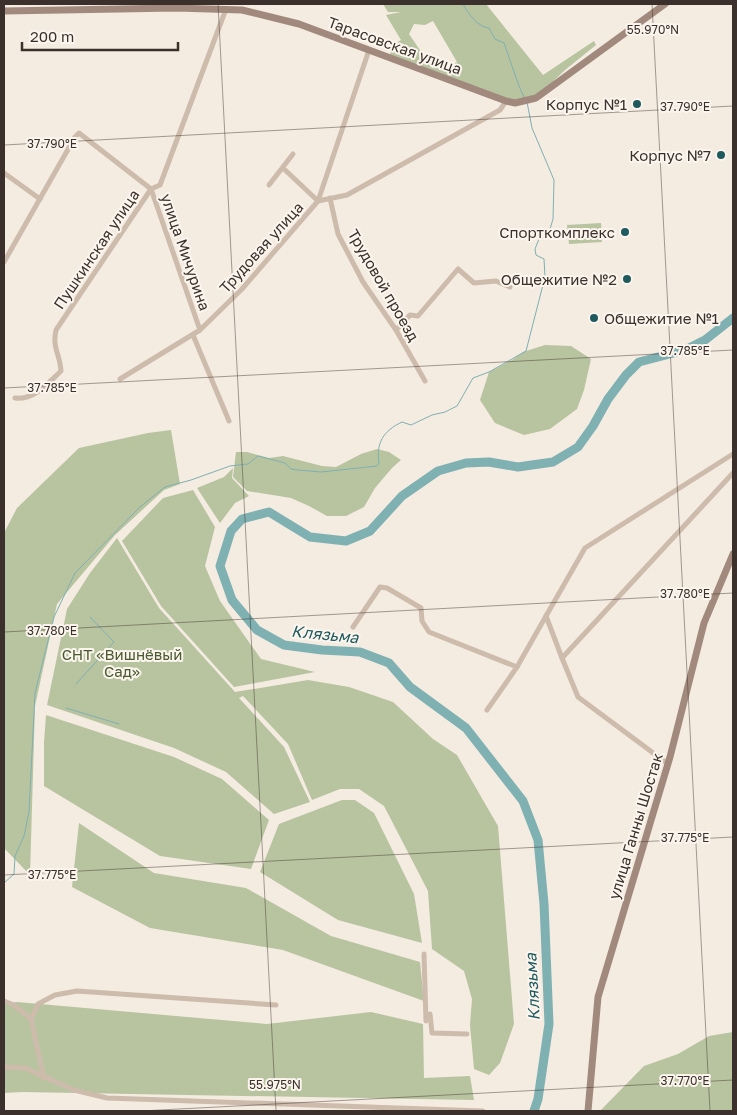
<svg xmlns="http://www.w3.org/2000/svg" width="737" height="1115" viewBox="0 0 737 1115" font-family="'Golos Text',sans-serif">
<rect width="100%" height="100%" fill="#f4ebe1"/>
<g fill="#b8c4a0" fill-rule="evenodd">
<path d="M383 4H486L543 75 594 41 596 45 565 70 536 98 515 103 389 58 393 45 401 40 386 15 401 12H388ZM433 21 457 62 449 67 432 68 409 34 414 24 425 25Z"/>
<polygon points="601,223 602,242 569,244 567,225"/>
<polygon points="545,345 571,346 591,359 584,390 577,409 550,429 524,435 495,423 480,400 489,372 512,360 523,352"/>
<polygon points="171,430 180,484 164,490 115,535 57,604 35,706 30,875 4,848 4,533 17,508 79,448 148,433"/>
<polygon points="377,449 389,452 401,460 392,468 375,488 364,507 346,516 327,516 309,506 291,498 247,491 233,477 236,452 247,452 269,458 283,456 322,466 336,467 361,454"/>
<polygon points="233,468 232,478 249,496 235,503 220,523 197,488 224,477"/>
<polygon points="193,490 215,527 205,566 220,601 261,659 315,672 234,687 161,606 122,541 163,498"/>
<polygon points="117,538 159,608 235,692 308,680 349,687 393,702 433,739 457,755 498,826 514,1024 500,1063 489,1075 474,1069 470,1025 472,999 464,971 432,949 428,891 384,806 359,789 340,789 312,800 288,744 243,696 239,698 284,747 310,802 274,814 226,772 174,748 47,705 67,609 90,573"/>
<polygon points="46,715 174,757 222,779 269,820 251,869 160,856 44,786 44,743"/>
<polygon points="342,800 355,800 374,813 414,894 422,943 338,920 260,872 279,824"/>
<polygon points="79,823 154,873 246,888 331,936 420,962 424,1001 283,950 150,928 72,887"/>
<polygon points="17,1002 267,1024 371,1012 423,1024 424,1078 470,1076 474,1100 22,1092 4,1093 4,1004"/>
<polygon points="733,1032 733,1111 600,1111 644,1066 678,1054 709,1036"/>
</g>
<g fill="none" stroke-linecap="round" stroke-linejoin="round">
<g stroke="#7fb0b2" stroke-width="1">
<path d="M463 4C468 14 478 27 489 28L495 39 504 43 519 86 524 97"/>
<polyline points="76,684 114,642 90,617"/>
<polyline points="66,708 119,724"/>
<path d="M4 883 14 874 15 856 24 836 29 812 35 693 54 617 75 573 140 507 165 487 191 480 230 466 248 464 258 456 285 463 291 469 298 470 321 472 377 466 379 463C376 443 383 431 402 422L411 425 432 415 445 412 457 406 473 378 489 372 526 351 545 277 544 259 536 255 535 249 539 239 548 236 553 219 554 180 532 128 527 102"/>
</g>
<polyline stroke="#7fb0b2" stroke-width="9" points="534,1111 538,1099 549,1024 544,904 538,840 523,801 466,728 410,687 389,663 360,652 322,650 284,645 257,630 232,600 220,566 231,531 242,519 269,512 310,537 346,541 370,531 402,496 438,471 466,463 489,462 518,467 553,462 578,447 593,426 608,399 626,375 639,362 685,350 705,340 733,318"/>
<g stroke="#cdbbac" stroke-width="5">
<polyline points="283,168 318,201"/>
<polyline points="4,173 40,199"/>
<polyline points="269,185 293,154"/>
<polyline points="330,198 338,234 363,282 396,330 425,381"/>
<polyline points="318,201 369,50"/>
<polyline points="4,262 75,137 79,133 151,189 200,330"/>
<polyline points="396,330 410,315 418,316 458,269 474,283 496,281 510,287"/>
<polyline points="193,335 229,421"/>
<polyline points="120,379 200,330 242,289 318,201 347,195 500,110 506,101"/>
<path d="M15 398C35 400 48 383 61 371 60 354 52 348 56 330L151 189 160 185 226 9"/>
<polyline points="733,454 585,548 546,616 562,658 733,473"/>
<polyline points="353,627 380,587 387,588 421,608 422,621 429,632 517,667 546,616"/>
<polyline points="562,658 578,697 668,764"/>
<polyline points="487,710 517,667"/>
<polyline points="424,954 426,1021"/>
<polyline points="4,1001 14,1005 31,1019"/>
<polyline points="430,1014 432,1033 467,1034"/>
<polyline points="4,1067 25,1068 74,1090 107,1098 483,1111"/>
<polyline points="44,1078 31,1019 38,1004 55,995 77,991 276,1005"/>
</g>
<g stroke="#a18a7d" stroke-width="7">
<polyline points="4,11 176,8 242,10 299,24 506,101 515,103 536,98 665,4"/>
<polyline points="588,1111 598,997 670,757 704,623 733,554"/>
</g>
</g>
<path fill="none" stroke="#3b302b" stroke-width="1" stroke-opacity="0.45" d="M218 4 276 1111M652 4 710 1111M4 145 733 106M4 388 733 350M4 632 733 593M4 875 733 837M141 1111 733 1080"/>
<g fill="#1f5a5e" stroke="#fbf5ee" stroke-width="2">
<circle cx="637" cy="104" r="5"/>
<circle cx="721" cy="155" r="5"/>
<circle cx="625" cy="232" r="5"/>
<circle cx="627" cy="279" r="5"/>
<circle cx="594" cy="318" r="5"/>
</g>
<g text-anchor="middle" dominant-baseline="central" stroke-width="4" stroke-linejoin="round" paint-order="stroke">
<g font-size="15" fill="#3b302b" stroke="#fbf5ee">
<text transform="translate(395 45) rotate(20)">Тарасовская улица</text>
<text transform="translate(261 247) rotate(-48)">Трудовая улица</text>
<text transform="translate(96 249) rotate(-56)">Пушкинская улица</text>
<text transform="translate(186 252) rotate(71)">улица Мичурина</text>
<text transform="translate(384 285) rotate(60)">Трудовой проезд</text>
<text transform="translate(635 826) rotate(-73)">улица Ганны Шостак</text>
</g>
<g font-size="15" fill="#3b302b" stroke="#fbf5ee" text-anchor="end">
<text x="627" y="104">Корпус №1</text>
<text x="711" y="155">Корпус №7</text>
<text x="615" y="232">Спорткомплекс</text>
<text x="617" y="279">Общежитие №2</text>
<text x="604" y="318" text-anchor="start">Общежитие №1</text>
</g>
<g font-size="15" fill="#4a5a2e" stroke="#fbf5ee">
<text x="122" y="654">СНТ «Вишнёвый<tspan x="122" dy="17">Сад»</tspan></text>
</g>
<g font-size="16" font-style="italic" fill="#1f5a5e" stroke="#fbf5ee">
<text transform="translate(325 634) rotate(6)">Клязьма</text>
<text transform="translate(532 987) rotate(-93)">Клязьма</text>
</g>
</g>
<g font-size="12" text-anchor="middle" fill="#3b302b" stroke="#fbf5ee" stroke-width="4" stroke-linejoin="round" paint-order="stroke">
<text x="653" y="34">55.970°N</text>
<text x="685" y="111">37.790°E</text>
<text x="52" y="148">37.790°E</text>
<text x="685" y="355">37.785°E</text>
<text x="52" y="392">37.785°E</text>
<text x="685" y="598">37.780°E</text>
<text x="52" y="635">37.780°E</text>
<text x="685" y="842">37.775°E</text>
<text x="52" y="879">37.775°E</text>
<text x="685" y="1085">37.770°E</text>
<text x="275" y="1089">55.975°N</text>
</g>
<rect width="737" height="1115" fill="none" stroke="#3b302b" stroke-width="10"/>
<path d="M22 42v8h156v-8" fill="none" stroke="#3b302b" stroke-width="2.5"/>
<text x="30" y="42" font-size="15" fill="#3b302b" stroke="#fbf5ee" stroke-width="4" paint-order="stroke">200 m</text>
</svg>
